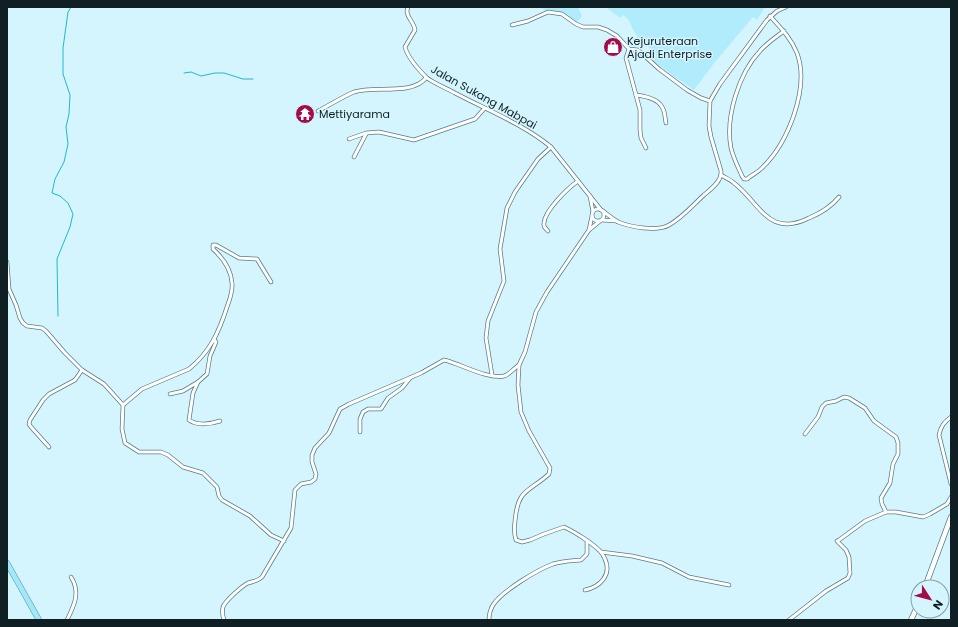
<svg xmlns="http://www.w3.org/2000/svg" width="958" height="627" viewBox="0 0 958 627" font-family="Poppins,sans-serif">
<rect width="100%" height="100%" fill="#d5f5fe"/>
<g fill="#b0ecfc">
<polygon points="539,7 578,7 582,16 576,24 562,14 548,12"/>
<path d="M608 7H765L757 20 753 17 715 62 694 90 672 75 654 61 656 55C650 47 638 39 634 31 629 23 632 21 623 15L620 18 608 9Z"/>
</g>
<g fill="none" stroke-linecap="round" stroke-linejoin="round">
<g stroke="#1fb7d5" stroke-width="1">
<polyline points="184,73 191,72 201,76 215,73 224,73 243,79 253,79"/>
<polyline points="58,316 57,259 70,227 73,214 68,203 60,196 52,193 55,179 64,162 68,144 66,127 69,114 70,95 63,74 63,48 68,12 71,7"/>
</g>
<defs>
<g id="street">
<path d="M408 7C404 16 414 21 415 30L405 47C408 58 418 69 426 77 431 82 448 89 455 93 487 110 523 124 551 147L601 210"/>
<path d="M770 16C780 27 791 38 797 53 810 88 788 143 762 168 758 172 752 175 747 179H744L742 176C738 167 733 157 731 148 725 117 739 73 760 51 767 43 776 37 784 31"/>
<polyline points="512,25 528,21 548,12 562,14 576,24 583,27 598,27 607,30 617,36 629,49 638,50 659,69 687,90 701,98 710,101"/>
<polyline points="629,49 626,58 640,110 640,130 641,138 646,148"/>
<path d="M636 95C644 96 658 99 662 107 665 111 665 118 666 123"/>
<path d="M318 111C330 105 342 97 354 92 375 85 411 96 426 78"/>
<polyline points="349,139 366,133 379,132 414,140 475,119 484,109"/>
<polyline points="354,157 366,134"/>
<path d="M721 175C726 178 731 180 734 183 761 204 768 238 809 218 821 213 831 207 839 197"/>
<polyline points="590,196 593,212"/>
<circle cx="598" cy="215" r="6"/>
<path d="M603 211C608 215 613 219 618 222 631 227 657 232 669 225 682 218 693 205 704 195 711 189 722 181 721 171L711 137 709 126 710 101 720 84 767 20 777 11 786 7"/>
<polyline points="602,220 617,221"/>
<polyline points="589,230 592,216"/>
<path d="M548 231C545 228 543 226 544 223 545 210 568 188 578 181"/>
<polyline points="7,262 9,289 16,305 20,318 23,323 27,326 42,328 46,331 65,353 82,370 104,384 123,405 122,429 125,443 139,452 161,452 168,455 183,467 203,473 217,487 219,496 222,500 250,516 271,535 284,541"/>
<polyline points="492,375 486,338 488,321 504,281 500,249 507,208 515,192 538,159 551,147"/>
<polyline points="198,382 207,374 210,356 216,342 214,339"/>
<path d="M170 394 183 391 198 382 193 393 189 420C197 426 211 424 220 421"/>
<path d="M123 405 142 389 189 369C210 352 219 332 227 307 230 299 233 291 232 283 231 268 223 258 213 249V245H216L239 258 257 259 271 282"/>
<path d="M951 417C944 422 941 426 939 435L951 484"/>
<polyline points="360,432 360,419 363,412 368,409 381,409 388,398 402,388 410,378"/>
<polyline points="805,434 818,417 822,407 826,403 836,401 844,397 849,398 865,408 874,421 896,437 898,443 898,454 893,464 890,483 881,498 882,504 886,512"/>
<polyline points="49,447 31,427 29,424 30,420 43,400 49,394 75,380 82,370"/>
<polyline points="601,552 632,556 662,563 689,577 729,585"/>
<path d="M585 590C600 587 612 575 605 559 604 557 602 553 600 551 592 543 575 532 564 527L544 534 530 540 522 542 516 540C514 534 514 528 515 521 518 488 528 493 549 474L550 468 529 431 521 412 518 385 519 365 525 352 536 312 547 292 589 230 600 221"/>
<path d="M67 620C74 606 81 592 71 577"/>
<path d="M224 620C223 617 222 611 223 607 225 601 242 586 248 583 254 581 258 581 262 577L291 528 295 490 301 484 311 482 315 479 316 474 312 462V455L315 448 329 433 340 409 349 404 421 373 444 360C459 363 488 380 504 376 509 375 514 368 519 365"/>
<path d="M489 620C489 615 490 610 493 605 502 591 537 570 553 564 563 561 571 561 581 560L587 554V541"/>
<polyline points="789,620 826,591 848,578 850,573 849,557 846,550 837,541 839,540 865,521 886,512 896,512 923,517 930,514 947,504 951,497"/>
</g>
<g id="secondary">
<polyline points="925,587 951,517"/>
<polyline points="911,620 918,605"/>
</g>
<polyline id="primary" points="7,563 39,620"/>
</defs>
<use href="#street" stroke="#587c86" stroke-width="4.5"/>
<use href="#secondary" stroke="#587c86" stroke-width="6"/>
<use href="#primary" stroke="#4997aa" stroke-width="6"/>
<use href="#street" stroke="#fff" stroke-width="3"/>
<use href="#secondary" stroke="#fff" stroke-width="4.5"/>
<use href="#primary" stroke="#a4e7f7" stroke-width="5"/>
</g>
<defs>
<symbol id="shop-disc" viewBox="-11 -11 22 22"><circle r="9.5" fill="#a30c49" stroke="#d5f5fe"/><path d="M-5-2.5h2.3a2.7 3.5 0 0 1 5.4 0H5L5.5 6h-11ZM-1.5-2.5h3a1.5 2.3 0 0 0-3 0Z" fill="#fff"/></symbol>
<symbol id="temple-disc" viewBox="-11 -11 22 22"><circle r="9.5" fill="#a30c49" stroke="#d5f5fe"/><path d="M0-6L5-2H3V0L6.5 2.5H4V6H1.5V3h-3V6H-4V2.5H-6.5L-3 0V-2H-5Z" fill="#fff"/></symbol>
</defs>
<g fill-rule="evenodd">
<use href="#shop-disc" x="602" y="36" width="22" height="22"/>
<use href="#temple-disc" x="294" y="103" width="22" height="22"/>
</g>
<g text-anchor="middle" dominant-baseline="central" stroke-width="3" stroke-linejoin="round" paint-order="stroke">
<g font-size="11" fill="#101f23" stroke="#d5f5fe" text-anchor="start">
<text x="627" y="41">Kejuruteraan<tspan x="627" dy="13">Ajadi Enterprise</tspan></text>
<text x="319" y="114">Mettiyarama</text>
</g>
<g font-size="11" fill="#101f23" stroke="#d5f5fe">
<text transform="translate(484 97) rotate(29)">Jalan Sukang Mabpai</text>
</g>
</g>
<rect width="958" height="627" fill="none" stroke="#101f23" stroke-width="16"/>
<g transform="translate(930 599) rotate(126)"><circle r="19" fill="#d5f5fe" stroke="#869fa6"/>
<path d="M0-3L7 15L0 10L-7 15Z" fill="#a30c49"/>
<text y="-6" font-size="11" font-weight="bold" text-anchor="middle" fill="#101f23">N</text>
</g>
</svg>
